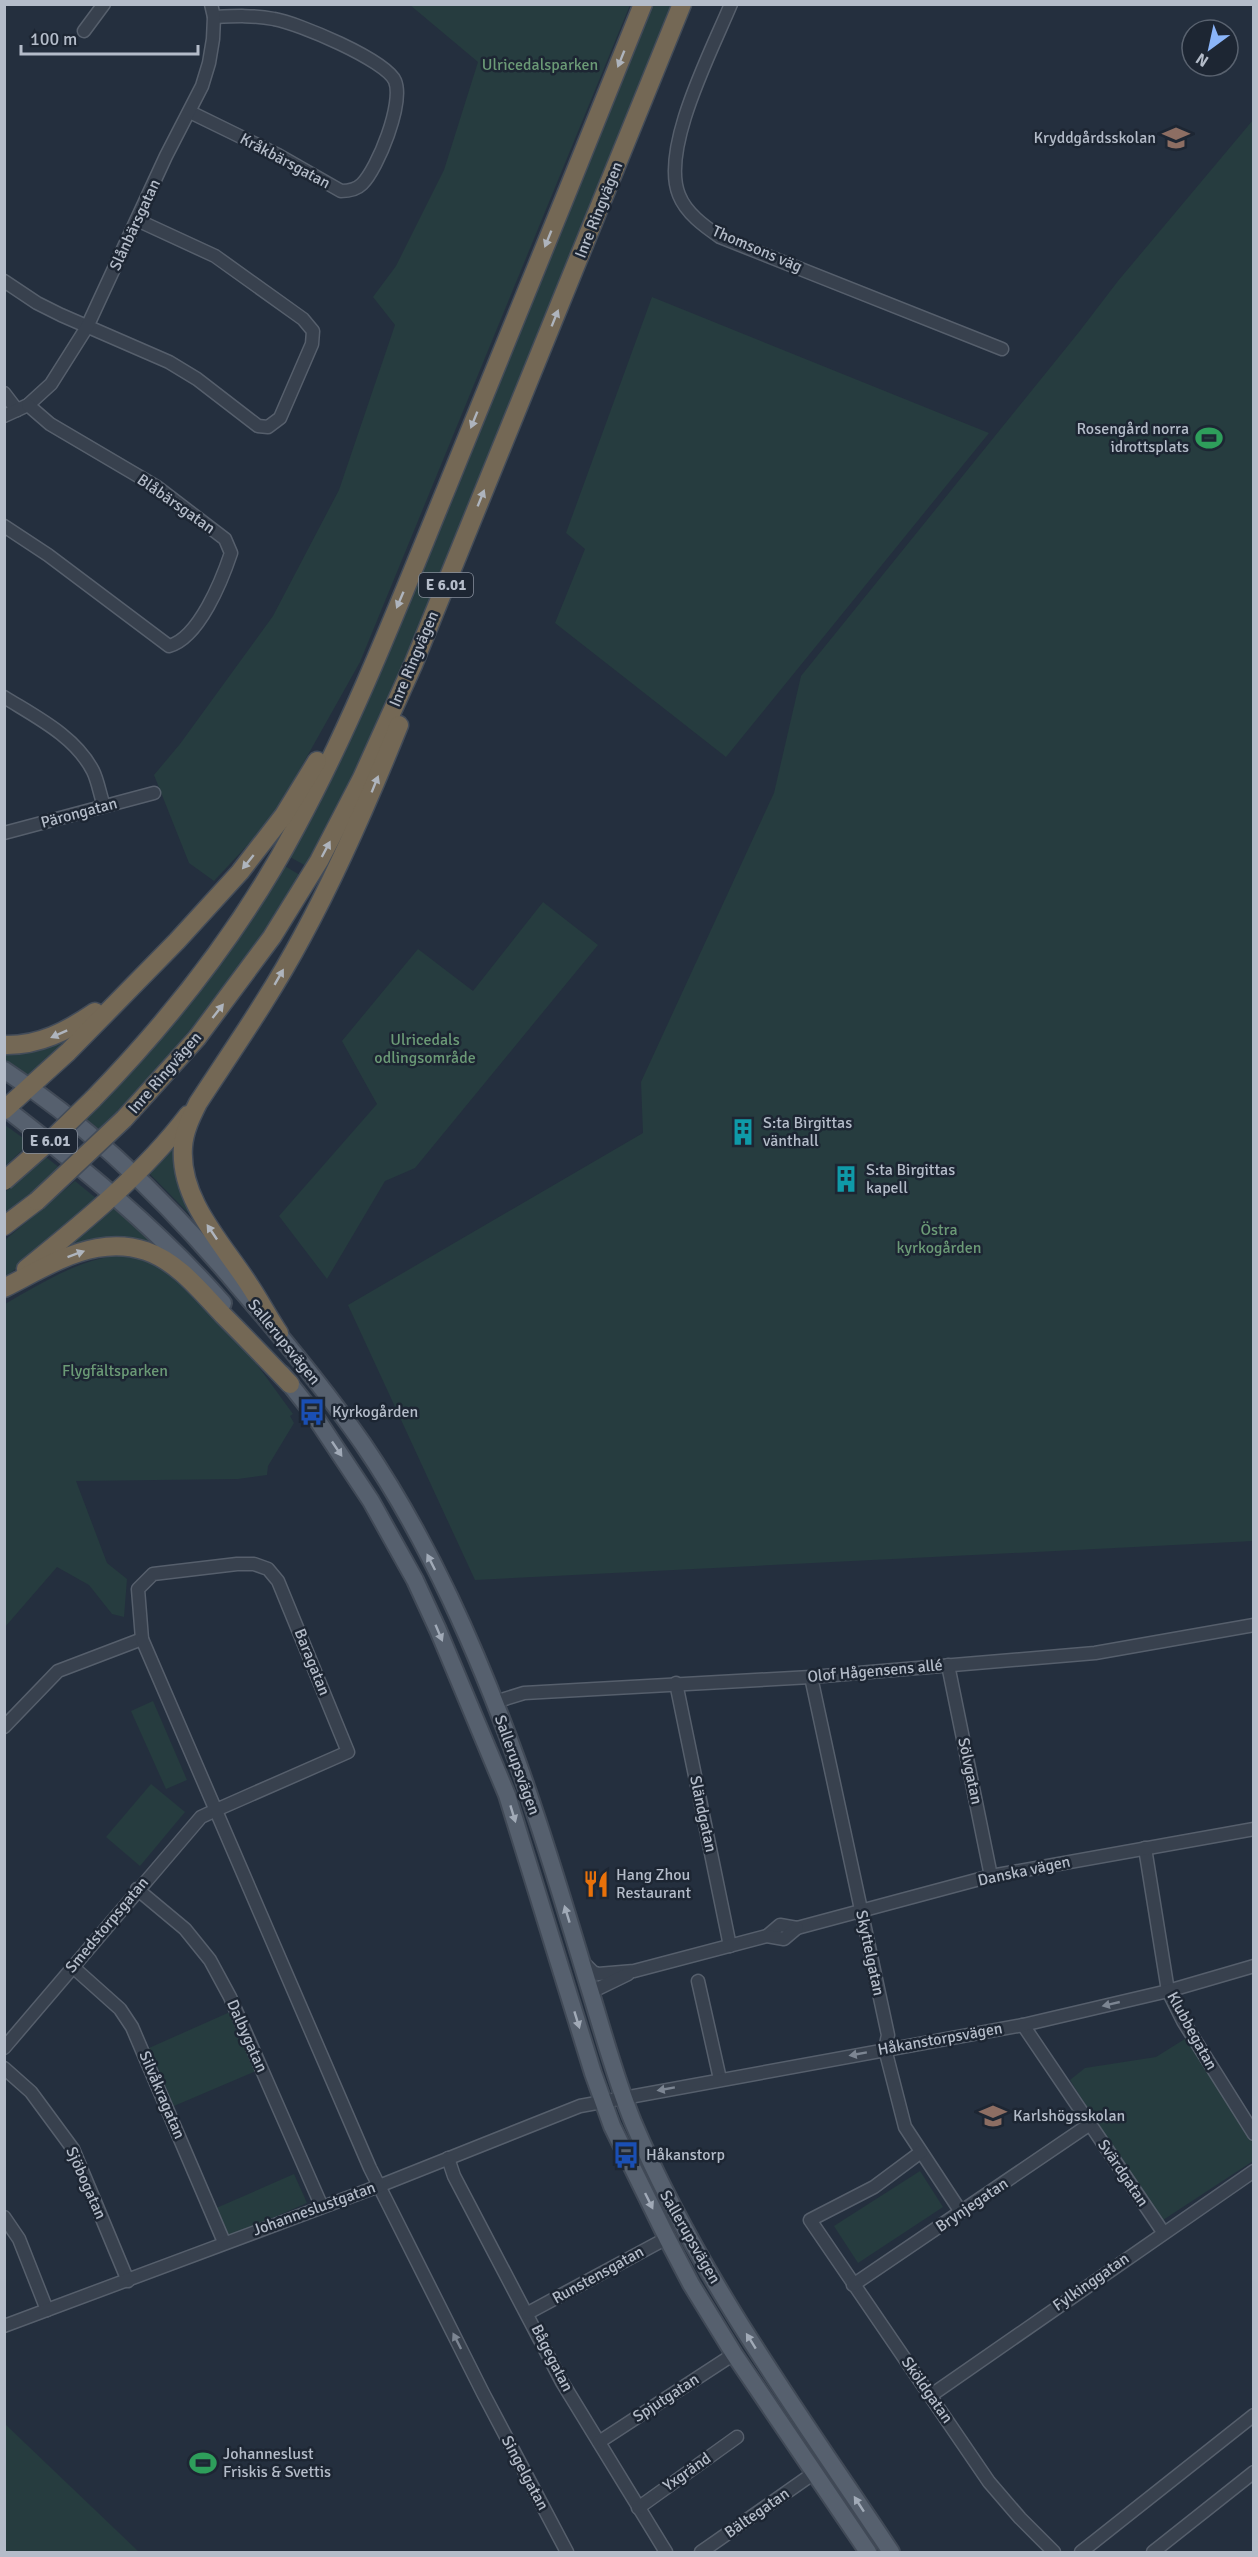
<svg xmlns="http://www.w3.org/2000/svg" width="1258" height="2557" viewBox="0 0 1258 2557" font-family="Signika,sans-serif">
<rect width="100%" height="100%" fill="#242f3e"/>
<g fill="#263c3f">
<polygon points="410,5 630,5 360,662 272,819 214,881 189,863 154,775 180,744 273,616 339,490 395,325 373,297 396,266 444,170 478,62"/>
<polygon points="653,5 672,5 398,678 346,790 306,866 290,857 332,779 382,670"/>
<polygon points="1253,120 1253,1541 475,1580 348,1305 643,1133 641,1082 774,793 801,676 1079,332 1118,281"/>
<polygon points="652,297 989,433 726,757 555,623 585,549 566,533"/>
<path d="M283 865 300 875C242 968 177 1054 98 1130L84 1119Z"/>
<polygon points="543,902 598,945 415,1168 385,1181 327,1279 279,1216 377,1104 342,1041 418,949 473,991"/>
<polygon points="73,1033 30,1076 5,1060 4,1050"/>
<polygon points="5,1125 30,1143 5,1166"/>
<polygon points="179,1136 201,1226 147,1171"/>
<polygon points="46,1157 61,1169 5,1215 5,1192"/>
<polygon points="75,1181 97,1199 39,1251 5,1277 5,1240"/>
<polygon points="110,1205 168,1256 151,1248 51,1257"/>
<path d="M122 1255C135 1258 149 1260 161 1268 214 1300 257 1365 293 1414L290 1416 294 1423 268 1466 267 1475 238 1479 76 1481 107 1563 127 1579 124 1617 112 1614 89 1585 57 1567 5 1627V1304C40 1284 81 1258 122 1255Z"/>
<polygon points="153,1701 187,1780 166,1789 131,1711"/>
<polygon points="151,1784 185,1812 140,1866 106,1837"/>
<polygon points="230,2012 256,2071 174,2106 149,2048"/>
<polygon points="1188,2037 1253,2143 1253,2161 1160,2222 1070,2080 1085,2068 1156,2057"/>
<polygon points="920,2171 943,2207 858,2263 834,2226"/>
<polygon points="294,2174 307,2203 226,2238 214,2209"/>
<polygon points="5,2424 139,2552 5,2552"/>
</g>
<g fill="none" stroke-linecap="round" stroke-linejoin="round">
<defs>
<g id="minor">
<path d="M731 4C712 50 660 149 679 195 686 213 704 226 720 237L1002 349"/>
<polyline points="84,31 104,4"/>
<path d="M190 112 278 155 341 191C349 191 356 190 362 184 378 168 404 103 395 81 386 60 298 23 274 19 254 15 235 16 214 17"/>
<polyline points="4,281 37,303 61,315 169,362 197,379 258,426 268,427 280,418 312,344 313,331 303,319 215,256 137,220"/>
<polyline points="4,393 17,410"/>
<polyline points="4,416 28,405 51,384 87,327 166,156 202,86 209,63 213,39 214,17 211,4"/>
<path d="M4 526 48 555 169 646C199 638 222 580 231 553L225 539 157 487 50 424 28 405"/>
<path d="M4 697C36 717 75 736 93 771 98 781 100 795 104 806"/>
<polyline points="4,833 154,793"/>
<polyline points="948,1665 991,1876"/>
<polyline points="811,1677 888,2035 885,2049 905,2127 961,2212"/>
<polyline points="676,1683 730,1946"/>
<polyline points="495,1702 524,1693 811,1677 1095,1653 1254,1625"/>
<polyline points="4,1727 58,1671 142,1639"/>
<polyline points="1145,1848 1168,1991 1183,2021 1254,2134"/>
<polyline points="137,1889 185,1929 210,1960 230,1997 322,2207"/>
<polyline points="767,1936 780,1925 797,1928 991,1876 1254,1829"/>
<polyline points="583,1962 593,1972 598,1974 634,1971 767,1936 784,1939 797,1928"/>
<polyline points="73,1967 120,2009 132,2027 224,2242"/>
<polyline points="698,1981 720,2079"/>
<polyline points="591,1992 628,1974"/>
<polyline points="1023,2025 1163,2232"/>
<polyline points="4,2048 201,1817 216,1810 348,1752 278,1581 268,1569 254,1564 237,1564 153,1574 138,1589 142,1639 370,2168 483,2393 567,2552"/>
<polyline points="4,2068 31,2092 73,2149 128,2281"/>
<polyline points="921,2152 874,2187 810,2220 989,2482 1020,2518 1054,2552"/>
<polyline points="448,2158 454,2176 562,2382 666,2552"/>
<polyline points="4,2217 19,2239 47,2310"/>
<polyline points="853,2285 1090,2124"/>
<polyline points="528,2313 667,2238"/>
<polyline points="4,2326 379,2186 580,2106 1023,2025 1168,1991 1254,1966"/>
<polyline points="930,2396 1254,2171"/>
<polyline points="599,2442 734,2354"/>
<polyline points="638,2508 737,2437"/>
<polyline points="701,2552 814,2473"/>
<polyline points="1081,2552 1254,2415"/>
<polyline points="1153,2552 1254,2472"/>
</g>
<g id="major">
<path d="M4 1070C93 1128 169 1204 237 1285 281 1336 324 1388 363 1444 429 1541 477 1651 517 1761 544 1835 566 1911 589 1987 603 2032 615 2078 633 2122 698 2276 799 2413 891 2552"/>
<path d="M4 1107C82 1167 159 1230 223 1303"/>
<polyline points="282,1374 312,1412 371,1501 415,1580 438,1630 507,1795 593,2073 612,2126 667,2238 691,2284 734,2354 868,2552"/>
</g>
<g id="highway">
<path d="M4 1045C39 1046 67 1031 95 1012"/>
<path d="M93 1099C172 1018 243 927 296 827 355 718 400 601 447 487 513 327 578 165 643 4"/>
<polyline points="4,1110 68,1052 177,941 240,872 284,815 317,761"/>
<polyline points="124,1119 197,1038 272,937 319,861 362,778 413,665 682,4"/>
<polyline points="4,1226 37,1201"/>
<path d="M26 1269C84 1222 143 1174 188 1115"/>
<path d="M4 1288C34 1273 64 1254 97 1248 113 1245 131 1246 146 1251 178 1262 201 1292 223 1315 246 1338 268 1361 290 1384"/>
<path d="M279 1333C269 1318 260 1301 250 1286 224 1245 179 1200 183 1147 184 1131 191 1117 198 1103 234 1048 271 995 302 937 339 869 370 797 399 725"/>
</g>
</defs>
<use href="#minor" stroke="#565f6c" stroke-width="15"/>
<use href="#major" stroke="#414a57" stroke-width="20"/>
<use href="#highway" stroke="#434c59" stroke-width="21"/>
<use href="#minor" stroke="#38414e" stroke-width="12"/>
<use href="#major" stroke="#56606e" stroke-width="16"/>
<use href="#highway" stroke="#746855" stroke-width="18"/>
<defs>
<g id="highway-bridge">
<polyline points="4,1181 54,1137 93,1099"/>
<polyline points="37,1201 124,1119"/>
</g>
</defs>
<use href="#highway-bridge" stroke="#434c59" stroke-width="21" stroke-linecap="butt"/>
<use href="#highway-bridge" stroke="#746855" stroke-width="18"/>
</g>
<defs><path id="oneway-solid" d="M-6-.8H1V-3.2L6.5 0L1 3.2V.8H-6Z" transform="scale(1.5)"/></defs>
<g fill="#aeb4bd">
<use href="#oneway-solid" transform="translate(621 59) rotate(112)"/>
<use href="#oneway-solid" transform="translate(548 239) rotate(112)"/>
<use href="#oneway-solid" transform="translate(555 318) rotate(-68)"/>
<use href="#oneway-solid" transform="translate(474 420) rotate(112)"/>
<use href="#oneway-solid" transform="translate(481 498) rotate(-68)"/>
<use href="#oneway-solid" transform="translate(400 600) rotate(113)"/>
<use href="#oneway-solid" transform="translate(375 784) rotate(-68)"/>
<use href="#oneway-solid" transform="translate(326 849) rotate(-62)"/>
<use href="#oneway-solid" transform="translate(248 862) rotate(129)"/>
<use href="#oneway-solid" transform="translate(279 977) rotate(-60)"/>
<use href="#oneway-solid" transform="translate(218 1011) rotate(-52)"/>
<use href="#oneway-solid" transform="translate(59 1034) rotate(156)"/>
<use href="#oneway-solid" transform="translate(212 1232) rotate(-124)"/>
<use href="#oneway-solid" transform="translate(76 1254) rotate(-20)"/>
</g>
<g fill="#a1aab7">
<use href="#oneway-solid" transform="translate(337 1449) rotate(56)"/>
<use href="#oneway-solid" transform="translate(431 1562) rotate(-117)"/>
<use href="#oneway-solid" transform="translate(439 1633) rotate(67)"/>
<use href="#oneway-solid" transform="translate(513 1814) rotate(73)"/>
<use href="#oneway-solid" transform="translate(567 1914) rotate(-107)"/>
<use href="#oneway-solid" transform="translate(577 2020) rotate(73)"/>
<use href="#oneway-solid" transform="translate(649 2201) rotate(64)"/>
<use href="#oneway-solid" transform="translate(751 2341) rotate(-122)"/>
<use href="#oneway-solid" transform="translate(859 2504) rotate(-123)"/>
</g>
<g fill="#7c8592">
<use href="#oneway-solid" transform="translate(1111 2004) rotate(167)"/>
<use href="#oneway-solid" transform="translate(858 2054) rotate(170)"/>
<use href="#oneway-solid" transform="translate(666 2089) rotate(170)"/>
<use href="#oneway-solid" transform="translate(457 2341) rotate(-117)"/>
</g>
<defs>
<symbol id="school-bare" viewBox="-9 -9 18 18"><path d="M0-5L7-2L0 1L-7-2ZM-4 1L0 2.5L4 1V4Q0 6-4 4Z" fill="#8d6e63" stroke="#1d2633" stroke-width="2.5" paint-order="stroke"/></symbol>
<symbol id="stadium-bare" viewBox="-9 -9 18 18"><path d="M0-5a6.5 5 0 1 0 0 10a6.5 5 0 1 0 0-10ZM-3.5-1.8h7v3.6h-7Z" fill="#2e9e5b" stroke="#1d2633" stroke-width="2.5" paint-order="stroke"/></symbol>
<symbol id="building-bare" viewBox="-9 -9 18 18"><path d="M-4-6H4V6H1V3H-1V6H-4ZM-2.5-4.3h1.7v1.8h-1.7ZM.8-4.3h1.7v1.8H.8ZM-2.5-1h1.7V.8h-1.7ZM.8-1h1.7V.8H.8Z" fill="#0f9aa8" stroke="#1d2633" stroke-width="2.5" paint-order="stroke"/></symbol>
<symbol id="bus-bare" viewBox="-9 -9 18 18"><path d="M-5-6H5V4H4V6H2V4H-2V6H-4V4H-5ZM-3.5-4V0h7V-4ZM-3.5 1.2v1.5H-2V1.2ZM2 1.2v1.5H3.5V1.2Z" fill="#1a4fb4" stroke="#1d2633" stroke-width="2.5" paint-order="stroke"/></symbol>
<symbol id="restaurant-bare" viewBox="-9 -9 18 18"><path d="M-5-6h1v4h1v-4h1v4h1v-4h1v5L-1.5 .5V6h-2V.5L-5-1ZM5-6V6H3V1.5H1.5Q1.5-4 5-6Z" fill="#e8710a" stroke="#1d2633" stroke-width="2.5" paint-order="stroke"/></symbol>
</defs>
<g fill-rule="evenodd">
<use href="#school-bare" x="1157" y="119" width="38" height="38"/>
<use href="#stadium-bare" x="1190" y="419" width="38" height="38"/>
<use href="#building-bare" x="724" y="1113" width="38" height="38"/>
<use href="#building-bare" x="827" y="1160" width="38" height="38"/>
<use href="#bus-bare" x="293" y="1393" width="38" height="38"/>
<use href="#restaurant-bare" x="577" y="1865" width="38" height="38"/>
<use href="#school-bare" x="974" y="2097" width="38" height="38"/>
<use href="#bus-bare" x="607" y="2136" width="38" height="38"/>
<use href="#stadium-bare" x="184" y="2444" width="38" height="38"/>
</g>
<g text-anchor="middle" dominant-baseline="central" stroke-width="5" stroke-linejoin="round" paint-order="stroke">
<g fill="#1d2633" stroke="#878f9c" stroke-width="1.5">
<rect x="419" y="573" width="54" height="24" rx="4.5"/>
<rect x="23" y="1129" width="54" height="24" rx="4.5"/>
</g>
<g font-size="15" font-weight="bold" fill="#b4bcc9">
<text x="446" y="585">E 6.01</text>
<text x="50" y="1141">E 6.01</text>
</g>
<g font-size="16" fill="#6b9a76" stroke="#1d2633">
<text x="540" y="65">Ulricedalsparken</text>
<text x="425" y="1040">Ulricedals<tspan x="425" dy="18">odlingsområde</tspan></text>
<text x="939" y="1230">Östra<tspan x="939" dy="18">kyrkogården</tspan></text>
<text x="115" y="1371">Flygfältsparken</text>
</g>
<g font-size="16" fill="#b4bcc9" stroke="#1d2633" text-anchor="start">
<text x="1156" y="138" text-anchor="end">Kryddgårdsskolan</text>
<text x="1189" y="429" text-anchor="end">Rosengård norra<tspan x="1189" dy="18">idrottsplats</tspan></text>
<text x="763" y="1123">S:ta Birgittas<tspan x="763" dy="18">vänthall</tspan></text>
<text x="866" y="1170">S:ta Birgittas<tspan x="866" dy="18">kapell</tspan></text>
<text x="332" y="1412">Kyrkogården</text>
<text x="616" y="1875">Hang Zhou<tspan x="616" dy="18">Restaurant</tspan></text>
<text x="1013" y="2116">Karlshögsskolan</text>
<text x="646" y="2155">Håkanstorp</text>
<text x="223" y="2454">Johanneslust<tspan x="223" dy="18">Friskis &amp; Svettis</tspan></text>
</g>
<g font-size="16" fill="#b4bcc9" stroke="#1d2633">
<text transform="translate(285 161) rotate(28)">Kråkbärsgatan</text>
<text transform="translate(599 210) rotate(-68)">Inre Ringvägen</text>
<text transform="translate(135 225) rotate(-65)">Slånbärsgatan</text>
<text transform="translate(757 249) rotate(23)">Thomsons väg</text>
<text transform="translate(176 504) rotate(35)">Blåbärsgatan</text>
<text transform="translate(414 659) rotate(-67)">Inre Ringvägen</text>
<text transform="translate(79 813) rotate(-15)">Pärongatan</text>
<text transform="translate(165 1073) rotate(-49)">Inre Ringvägen</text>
<text transform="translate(284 1342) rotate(51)">Sallerupsvägen</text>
<text transform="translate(312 1662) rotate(68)">Baragatan</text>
<text transform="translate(875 1671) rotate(-5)">Olof Hågensens allé</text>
<text transform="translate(517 1765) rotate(70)">Sallerupsvägen</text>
<text transform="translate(970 1771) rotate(78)">Sölvgatan</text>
<text transform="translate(703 1814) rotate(78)">Sländgatan</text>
<text transform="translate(1024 1871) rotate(-12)">Danska vägen</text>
<text transform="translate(107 1925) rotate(-50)">Smedstorpsgatan</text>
<text transform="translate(870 1953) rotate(78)">Skyttelgatan</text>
<text transform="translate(1192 2031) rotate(61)">Klubbegatan</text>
<text transform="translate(247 2036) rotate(66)">Dalbygatan</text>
<text transform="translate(940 2039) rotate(-10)">Håkanstorpsvägen</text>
<text transform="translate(162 2095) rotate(67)">Silvåkragatan</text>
<text transform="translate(1123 2173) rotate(56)">Svärdgatan</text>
<text transform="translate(86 2183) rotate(66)">Sjöbogatan</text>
<text transform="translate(972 2205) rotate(-34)">Brynjegatan</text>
<text transform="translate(314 2209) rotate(-20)">Johanneslustgatan</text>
<text transform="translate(690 2237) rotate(60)">Sallerupsvägen</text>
<text transform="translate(598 2275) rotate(-29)">Runstensgatan</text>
<text transform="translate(1091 2282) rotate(-35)">Fylkinggatan</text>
<text transform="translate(552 2358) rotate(63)">Bågegatan</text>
<text transform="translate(927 2390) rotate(55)">Sköldgatan</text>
<text transform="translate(666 2398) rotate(-33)">Spjutgatan</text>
<text transform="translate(687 2472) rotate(-35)">Yxgränd</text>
<text transform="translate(525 2473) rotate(62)">Singelgatan</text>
<text transform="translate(757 2513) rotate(-35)">Bältegatan</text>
</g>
</g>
<rect width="1258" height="2557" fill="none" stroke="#b4bcc9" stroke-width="12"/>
<g transform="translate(1210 48) rotate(213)"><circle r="28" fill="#1d2633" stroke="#59626f" stroke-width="1.5"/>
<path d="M0-4.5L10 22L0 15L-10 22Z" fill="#8ab4f8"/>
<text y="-9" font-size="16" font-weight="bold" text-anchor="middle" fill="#b4bcc9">N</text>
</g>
<path d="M21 45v9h177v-9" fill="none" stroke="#b4bcc9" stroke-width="3"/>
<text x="30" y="45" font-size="18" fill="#b4bcc9" stroke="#1d2633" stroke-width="4.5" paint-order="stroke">100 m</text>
</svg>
